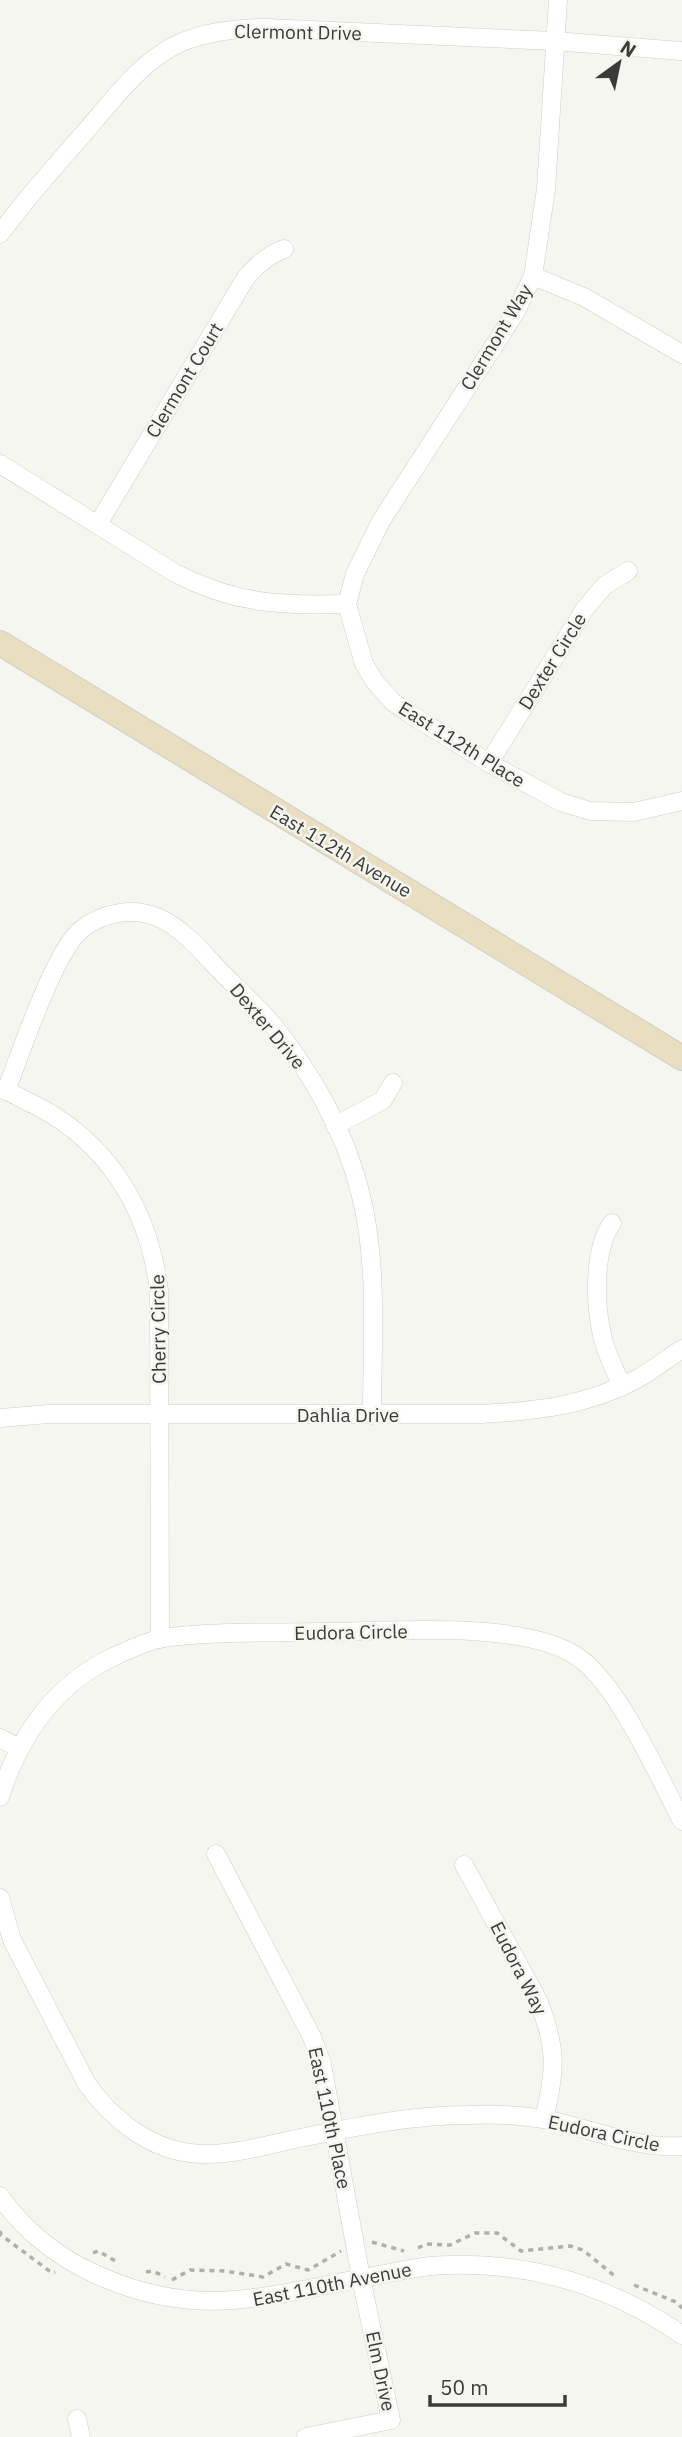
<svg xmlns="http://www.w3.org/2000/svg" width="682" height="2437" viewBox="0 0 682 2437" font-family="'IBM Plex Sans',sans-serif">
<rect width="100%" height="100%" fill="#f6f6f0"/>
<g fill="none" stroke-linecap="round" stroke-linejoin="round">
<defs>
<g id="street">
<polyline points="558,0 546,189 533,276 515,313 381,521 355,574 347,604 364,664 375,682 393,702 410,714 489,763 561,802 590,811 634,812 682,801"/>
<path d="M0 234C26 198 56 165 85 132 113 100 142 59 182 42 209 31 237 28 266 28L554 41 682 51"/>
<polyline points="533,276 584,297 682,354"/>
<path d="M0 464 175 573C235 604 280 606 347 604"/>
<path d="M98 524 245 279C256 265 268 255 284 249"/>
<polyline points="489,763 584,610 604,586 628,571"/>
<path d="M0 1089C12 1092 23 1100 35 1105 109 1143 149 1210 159 1291L160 1639"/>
<path d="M6 1091C20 1055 55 949 82 929 102 913 132 907 157 917 182 927 203 953 221 972 238 989 257 1006 273 1025 311 1072 344 1130 359 1188 379 1261 372 1340 372 1415"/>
<polyline points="335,1126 383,1100 393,1083"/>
<path d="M612 1223C593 1250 595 1304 602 1335 606 1353 614 1369 622 1386"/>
<path d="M0 1418 49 1414H480C537 1411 586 1406 637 1379 653 1370 667 1359 682 1349"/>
<polyline points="0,1738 19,1748"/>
<path d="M0 1797C19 1737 54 1685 113 1657 128 1650 147 1641 163 1638 215 1631 269 1633 322 1632 391 1632 515 1620 573 1654 616 1678 658 1776 682 1821"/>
<polyline points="216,1854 312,2037 322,2064 361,2278 391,2420 306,2437"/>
<path d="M464 1865 538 2000C557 2048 556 2070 544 2119"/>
<path d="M0 1898 12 1940 87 2084C111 2118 148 2148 190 2153 228 2158 268 2144 305 2137 359 2126 413 2115 468 2115 493 2114 523 2115 548 2120 593 2129 635 2149 682 2146"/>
<path d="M0 2196C22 2229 58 2257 93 2273 199 2323 271 2294 379 2275 401 2271 424 2265 447 2265 532 2262 613 2287 682 2335"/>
<polyline points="77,2419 81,2437"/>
</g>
<polyline id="secondary" points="0,643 682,1058"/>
</defs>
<use href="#street" stroke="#cdcec8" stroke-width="19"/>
<use href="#secondary" stroke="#cdcec8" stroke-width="26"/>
<g stroke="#b0b0ab" stroke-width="3.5" stroke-dasharray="5 5" stroke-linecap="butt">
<polyline points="0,2231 1,2235 52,2273 55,2272"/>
<polyline points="372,2242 404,2251"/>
<polyline points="418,2248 426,2244 450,2245 475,2233 497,2233 521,2251 570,2246 583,2250 617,2278"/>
<polyline points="93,2253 98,2251 117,2262"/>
<polyline points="146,2272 153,2271 165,2277"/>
<polyline points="172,2280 190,2270 225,2271 263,2277 286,2264 308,2270 341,2251"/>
<polyline points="634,2285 676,2302 682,2308"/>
</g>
<use href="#street" stroke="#fff" stroke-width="18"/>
<use href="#secondary" stroke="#e9dec0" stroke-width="24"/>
</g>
<g text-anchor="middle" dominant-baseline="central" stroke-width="5" stroke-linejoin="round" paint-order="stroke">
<g font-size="19" fill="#3b3c39" stroke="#f6f6f0">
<text transform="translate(298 32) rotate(1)">Clermont Drive</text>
<text transform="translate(496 337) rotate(-59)">Clermont Way</text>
<text transform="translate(184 380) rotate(-59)">Clermont Court</text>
<text transform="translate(552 661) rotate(-58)">Dexter Circle</text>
<text transform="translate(462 744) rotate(32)">East 112th Place</text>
<text transform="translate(341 851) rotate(31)">East 112th Avenue</text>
<text transform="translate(268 1026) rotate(50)">Dexter Drive</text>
<text transform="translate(158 1329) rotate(-91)">Cherry Circle</text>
<text x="348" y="1415">Dahlia Drive</text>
<text transform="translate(351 1632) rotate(-1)">Eudora Circle</text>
<text transform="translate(519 1968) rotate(63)">Eudora Way</text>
<text transform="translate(330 2118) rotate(78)">East 110th Place</text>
<text transform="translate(604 2133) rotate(12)">Eudora Circle</text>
<text transform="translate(332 2284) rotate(-11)">East 110th Avenue</text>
<text transform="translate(381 2371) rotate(78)">Elm Drive</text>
</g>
</g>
<g transform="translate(619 63) rotate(33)" stroke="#f6f6f0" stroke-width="5" paint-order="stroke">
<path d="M0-5L12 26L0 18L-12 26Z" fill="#3b3c39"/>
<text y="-10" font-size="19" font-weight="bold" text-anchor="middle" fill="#3b3c39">N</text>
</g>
<path d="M430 2395v10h135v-10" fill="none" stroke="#3b3c39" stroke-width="3.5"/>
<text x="440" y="2395" font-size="21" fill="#3b3c39" stroke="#f6f6f0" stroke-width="5" paint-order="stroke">50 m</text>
</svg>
